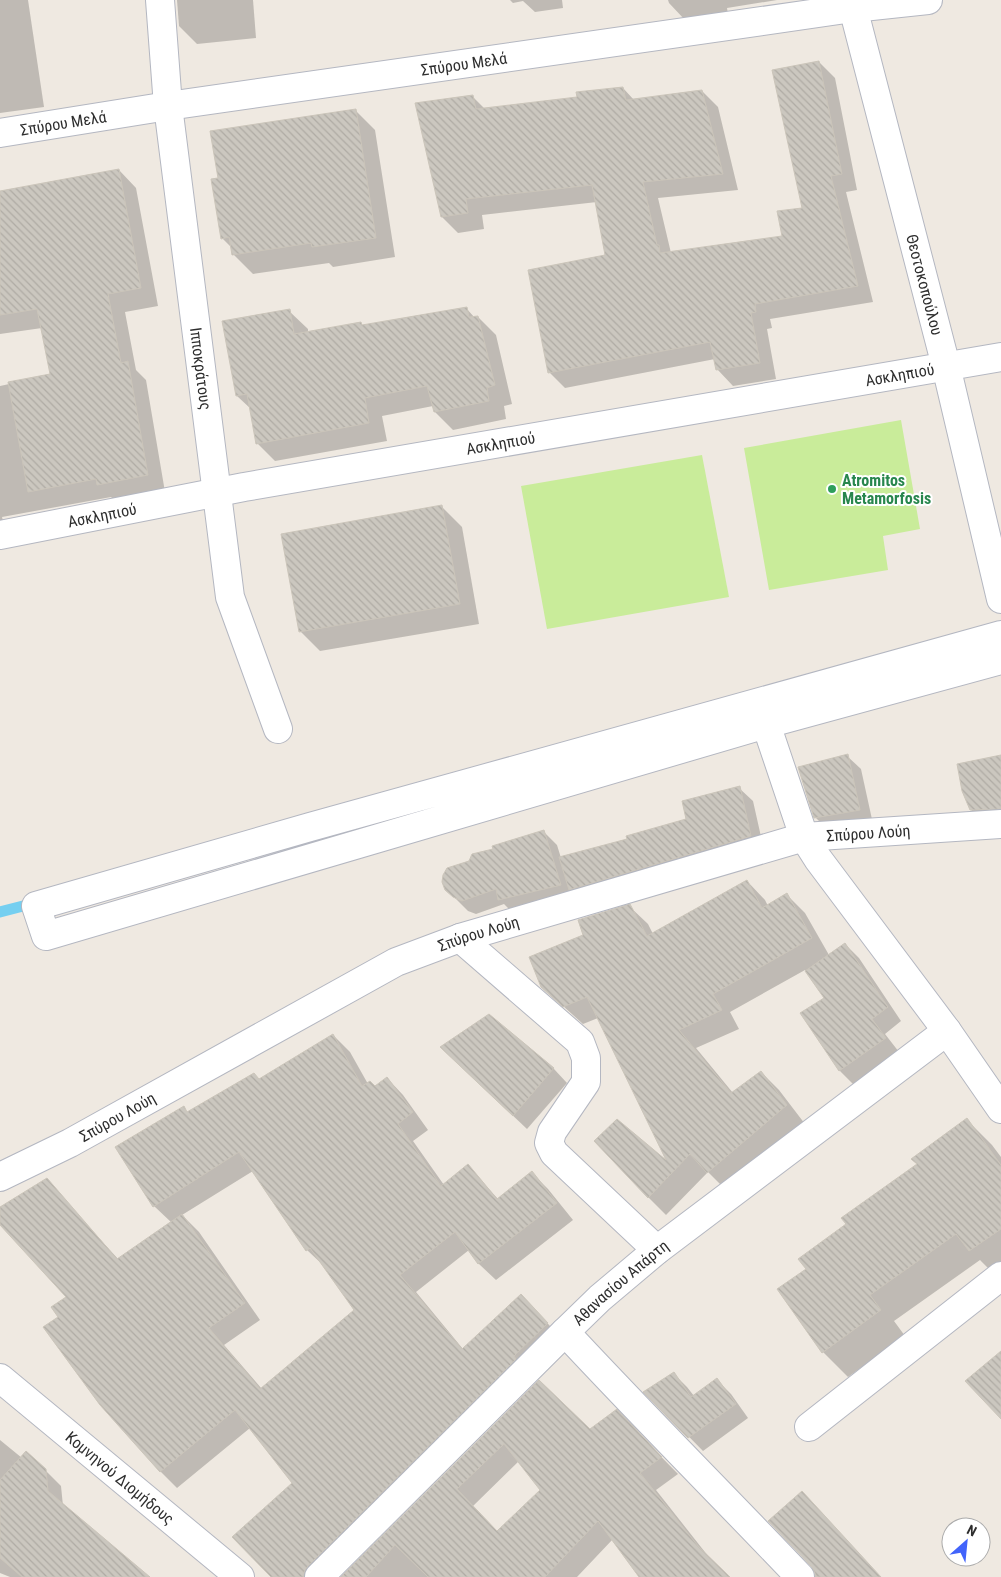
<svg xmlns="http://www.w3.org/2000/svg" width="1001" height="1577" viewBox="0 0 1001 1577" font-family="'Roboto Condensed',sans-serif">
<defs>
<pattern id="building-back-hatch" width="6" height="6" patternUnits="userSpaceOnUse" patternTransform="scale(1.25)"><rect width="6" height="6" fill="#cbc7bf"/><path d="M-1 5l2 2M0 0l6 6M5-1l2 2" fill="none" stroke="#afaba4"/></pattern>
</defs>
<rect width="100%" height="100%" fill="#efe9e1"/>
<g fill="#c9ec9a">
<polygon points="901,420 920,529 883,536 888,570 769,590 744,448"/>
<polygon points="702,455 729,597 547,629 521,486"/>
</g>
<g fill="#0003" fill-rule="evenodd">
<polygon points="0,0 28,0 44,107 0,113"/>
<polygon points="177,0 253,0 256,38 197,44 179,26"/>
<polygon points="510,0 562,0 563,8 535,12 523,1 513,3"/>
<polygon points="668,0 777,0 727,8 728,14 685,20 669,3"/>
<polygon points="819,62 835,78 857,190 846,192 873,302 770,319 772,328 767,329 776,379 733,386 717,369 715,359 565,388 549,372 607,256 597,202 482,215 484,229 458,233 442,217 473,97 485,109 578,98 623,88 634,100 702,91 718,107 738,190 658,198 671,253 784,237 804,209"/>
<polygon points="355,110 375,130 395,257 333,267 329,263 253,274 233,254 232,248 222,238 219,179"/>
<polygon points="119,170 136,188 158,306 125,312 136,370 146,380 165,492 116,502 111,497 2,517 4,525 0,526 0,386 51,375 42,328 0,334 0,191 1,192"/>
<polygon points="466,308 475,318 478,317 496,335 512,404 504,406 506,419 453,430 435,412 433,406 382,416 387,441 275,461 257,443 251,409 237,396 289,311 308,329 308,333 361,323 363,326"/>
<polygon points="442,507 462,527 479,624 320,651 300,631"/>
<polygon points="847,756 861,769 873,824 829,831 815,817"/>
<polygon points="1001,757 1001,828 990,828 971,810"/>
<polygon points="739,788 753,801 764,850 584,903 571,890 574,898 513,913 504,904 476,914 468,911 446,889 470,862 495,850 544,832 557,845 561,858 628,839 688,820"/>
<polygon points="747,881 765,900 768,906 787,895 805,913 829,955 845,944 859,958 901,1021 885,1034 899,1052 853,1084 840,1071 802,1013 825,998 805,970 730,1012 739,1029 696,1048 733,1093 761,1072 779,1090 805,1124 726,1190 708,1172 666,1215 648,1197 670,1165 598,1018 583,1024 542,987 584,935 629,906 648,924 653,934"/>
<polygon points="489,1016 554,1069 567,1083 527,1129 455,1061"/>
<path d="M333 1035 350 1052 368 1084 375 1087 387 1078 403 1095 428 1130 413 1141 444 1185 468 1166 498 1199 532 1173 548 1189 573 1220 496 1280 479 1264 469 1250 416 1292 463 1349 537 1312 563 1340 330 1577H273L294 1483 250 1428 177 1488 160 1471 60 1317 68 1297 0 1223V1208L46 1180 119 1260 172 1223 154 1206 183 1108 188 1113 260 1080ZM253 1171 307 1250 324 1266 356 1311 262 1389 224 1345 260 1320 199 1232 182 1215Z"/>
<polygon points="967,1120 992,1145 1001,1157 1001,1272 996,1276 980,1260 894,1321 905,1336 848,1377 823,1352 807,1269 847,1225 918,1164"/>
<polygon points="673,1373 687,1387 694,1396 717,1380 731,1394 748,1418 703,1451 645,1392"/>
<path d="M539 1382 590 1430 633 1428 678 1474 656 1490 712 1561 728 1577H641L613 1539 577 1577H343ZM519 1461 542 1490 498 1532 472 1507Z"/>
<polygon points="0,1440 22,1458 45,1470 61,1486 63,1506 146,1577 10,1577 0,1573"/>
</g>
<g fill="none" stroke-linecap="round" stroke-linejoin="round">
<polyline stroke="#75cff0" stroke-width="11" points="0,912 27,905"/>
</g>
<g fill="url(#building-back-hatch)" stroke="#cbc5ba" fill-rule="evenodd">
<polygon points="819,61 842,174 831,176 858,286 755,304 756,312 751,313 760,363 716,370 710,342 548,373 528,270 605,255 592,185 466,199 468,213 441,217 415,103 473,95 476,109 577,97 576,92 623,87 626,100 702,90 723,174 643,182 657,245 659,245 660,253 782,236 777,211 802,208 772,70"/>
<polygon points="356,109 376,238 312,247 311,243 232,255 229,237 221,239 211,179 218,178 210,131"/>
<polygon points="119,169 141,288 108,294 121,363 128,361 148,475 97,485 96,479 28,492 8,382 50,374 37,309 0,315 0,191"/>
<polygon points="467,307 469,317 478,316 495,385 487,388 489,401 434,412 427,386 365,398 369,423 256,444 247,394 236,396 222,321 290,309 294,334 361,322 362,325"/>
<polygon points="442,505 460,604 299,632 281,534"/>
<polygon points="848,754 860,810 814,818 798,767"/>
<polygon points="1001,755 1001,809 970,810 962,791 957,764"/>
<polygon points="740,786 751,836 569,890 559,857 627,839 626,836 686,819 682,801"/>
<polygon points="544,830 561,885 498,900 496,889 462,901 453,897 445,890 442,882 443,875 447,868 469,861 472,854 493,849 492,846"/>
<polygon points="747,880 762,908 787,893 812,938 713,994 722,1010 679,1030 731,1093 761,1071 787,1105 707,1173 690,1154 648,1198 594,1141 617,1119 666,1160 587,997 563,1007 541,987 529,957 583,935 578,920 630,904 647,936"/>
<polygon points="845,943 888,1007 872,1019 886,1038 839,1071 800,1013 824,998 805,971"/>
<polygon points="489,1014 554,1068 513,1116 440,1047"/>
<polygon points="333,1034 362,1086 370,1081 375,1086 387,1077 413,1112 398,1124 441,1186 468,1164 497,1199 532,1171 557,1203 478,1264 455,1232 400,1275 462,1349 521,1294 548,1323 514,1356 516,1359 308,1566 304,1572 304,1577 271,1577 232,1537 292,1483 235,1410 160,1472 100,1405 43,1327 58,1317 51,1307 66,1297 0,1225 0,1207 47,1178 117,1259 182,1214 245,1303 209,1328 260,1389 354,1310 310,1248 306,1251 239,1152 153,1207 115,1147 184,1106 187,1112 254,1073 259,1079"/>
<polygon points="967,1118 1001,1165 1001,1229 969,1251 956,1234 870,1295 881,1310 822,1353 777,1289 806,1269 798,1259 846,1224 841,1218 917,1164 911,1159"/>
<polygon points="1001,1351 1001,1419 965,1381"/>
<polygon points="674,1372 691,1397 717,1378 736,1404 688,1438 643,1392"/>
<path d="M539 1380 590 1429 617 1409 662 1457 640 1473 698 1546 730 1577H639L598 1521 545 1577H428L395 1545 366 1577H341ZM504 1444 540 1490 497 1531 457 1489Z"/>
<polygon points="26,1451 46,1469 48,1491 150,1577 22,1577 0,1558 0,1480"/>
<polygon points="802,1491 881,1577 815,1577 815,1573 811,1566 768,1521"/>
</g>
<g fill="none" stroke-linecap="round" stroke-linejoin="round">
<defs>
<g id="minor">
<path id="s1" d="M160 0 168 106 230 597 278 729"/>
<path id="s2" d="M851 0 946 366 1001 599"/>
<path id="s3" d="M0 133 168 106 853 8 928 0"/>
<path id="s4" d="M0 535 244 487 1001 357"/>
<polyline points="1001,635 310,827 36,906 46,936 766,724 1001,660"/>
<polyline points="766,724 804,837 818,859 947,1031 1001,1109"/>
<polyline points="460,938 580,1042 586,1058 586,1082 552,1132 549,1143 554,1153 657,1250"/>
<path id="s5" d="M0 1177 70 1143 396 962 460 938 804 837 1001 824"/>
<path id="s6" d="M0 1378 240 1577"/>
<polyline points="809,1427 1001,1276"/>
<polyline points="319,1577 565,1332"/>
<path id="s7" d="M800 1577C722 1495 642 1415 565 1332L600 1298 657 1250 947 1031"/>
</g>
</defs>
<use href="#minor" stroke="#b4b7c1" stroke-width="30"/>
<use href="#minor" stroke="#fff" stroke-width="28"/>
</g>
<circle fill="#2e9e5b" stroke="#fff" stroke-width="2" cx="832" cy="489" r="5"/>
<g text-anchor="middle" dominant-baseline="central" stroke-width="4" stroke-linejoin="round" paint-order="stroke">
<g font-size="16" fill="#2e2e2e" stroke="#fff">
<text stroke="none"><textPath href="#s3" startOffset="469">Σπύρου Μελά</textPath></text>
<text stroke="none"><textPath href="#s3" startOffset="64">Σπύρου Μελά</textPath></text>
<text stroke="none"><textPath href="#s2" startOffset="294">Θεοτοκοπούλου</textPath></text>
<text stroke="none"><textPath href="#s1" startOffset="371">Ιπποκράτους</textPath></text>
<text stroke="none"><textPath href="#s4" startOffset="914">Ασκληπιού</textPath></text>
<text stroke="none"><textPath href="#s4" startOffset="509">Ασκληπιού</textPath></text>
<text stroke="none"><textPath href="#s4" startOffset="104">Ασκληπιού</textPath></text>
<text stroke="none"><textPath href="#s5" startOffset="942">Σπύρου Λούη</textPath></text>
<text stroke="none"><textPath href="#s5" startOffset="538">Σπύρου Λούη</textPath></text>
<text stroke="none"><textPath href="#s5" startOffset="132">Σπύρου Λούη</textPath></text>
<text stroke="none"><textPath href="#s7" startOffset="414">Αθανασίου Απάρτη</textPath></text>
<text stroke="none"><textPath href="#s6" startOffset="156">Κομνηνού Διομήδους</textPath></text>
</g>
<g font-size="16" font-weight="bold" fill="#27864d" stroke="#fff" text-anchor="start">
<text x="842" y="480">Atromitos<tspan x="842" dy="18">Metamorfosis</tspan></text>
</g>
</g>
<g transform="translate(966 1542) rotate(27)"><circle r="24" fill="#ffffff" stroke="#ababab"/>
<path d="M0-4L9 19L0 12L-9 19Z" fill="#4264fb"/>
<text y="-8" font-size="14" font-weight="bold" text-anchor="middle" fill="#2e2e2e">N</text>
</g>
</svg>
